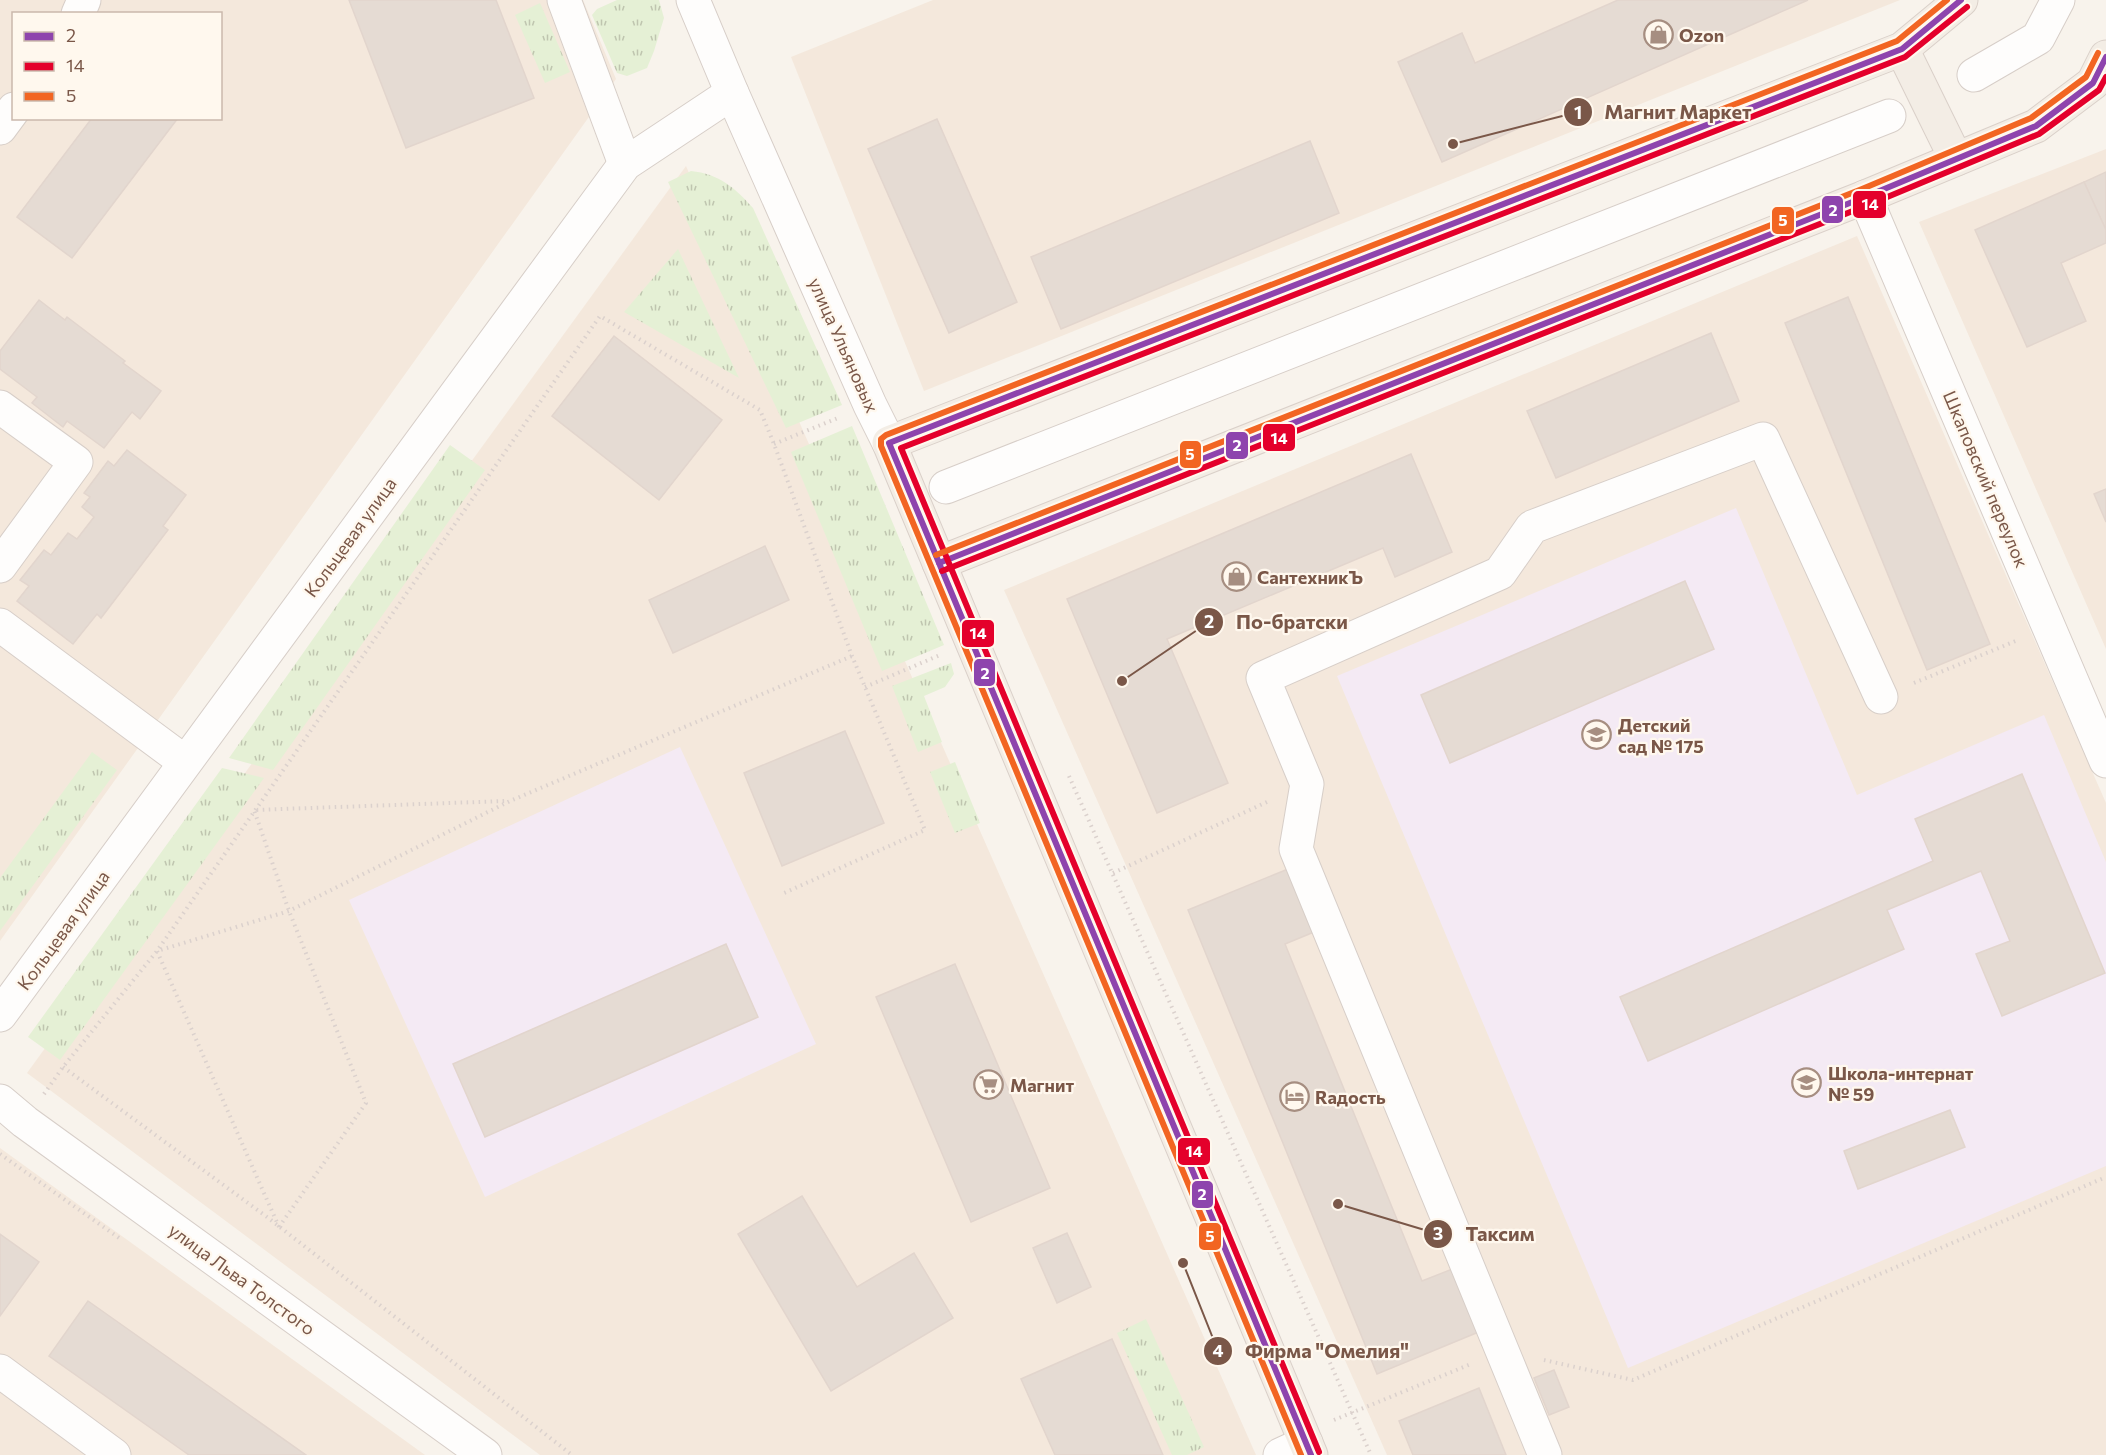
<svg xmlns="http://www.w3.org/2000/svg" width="2106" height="1455" viewBox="0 0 2106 1455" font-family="Commissioner,sans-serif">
<defs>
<pattern id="grass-tufts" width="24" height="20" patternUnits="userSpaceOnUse" patternTransform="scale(1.5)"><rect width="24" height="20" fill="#e5f0d5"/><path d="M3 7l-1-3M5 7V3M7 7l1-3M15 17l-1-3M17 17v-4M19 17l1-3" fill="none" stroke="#bfc5af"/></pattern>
</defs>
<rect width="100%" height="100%" fill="#f8f3ec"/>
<g fill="#f4e8dc" fill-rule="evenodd">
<path d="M0 0H583L616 79 0 941ZM14 14H220V118H14Z"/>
<polygon points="933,0 1900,0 924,391 791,57"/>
<polygon points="2106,149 2106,649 1919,222"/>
<polygon points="686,166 1256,1455 540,1455 27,1073"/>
<polygon points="1857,236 2106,803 2106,1455 1387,1455 1004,590"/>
<polygon points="0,1148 425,1455 0,1455"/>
</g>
<g fill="#f4eaf4">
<polygon points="1736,508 1857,795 2044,715 2106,862 2106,1166 1628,1368 1337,676"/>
<polygon points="680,747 816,1044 485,1197 349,900"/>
</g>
<g fill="url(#grass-tufts)">
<polygon points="617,0 659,0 664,18 654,51 647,68 627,76 617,73 592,15 597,9"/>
<polygon points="540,3 570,72 545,83 515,15"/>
<path d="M691 171C719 174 734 187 753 208L842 405 786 428 668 182Z"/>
<polygon points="678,249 739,378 624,312"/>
<polygon points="852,426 944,645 882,671 791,452"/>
<polygon points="450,445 485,470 273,770 229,758"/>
<polygon points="951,663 954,674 945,687 924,696 942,742 918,752 892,686"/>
<polygon points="92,752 117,770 0,931 0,878"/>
<polygon points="955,762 980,823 955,833 930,772"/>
<polygon points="222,768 264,778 60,1060 28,1037"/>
<polygon points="1146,1319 1204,1447 1187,1455 1172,1455 1117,1333"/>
</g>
<g fill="#e5dbd3" stroke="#e2d5cd" stroke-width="1.5">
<polygon points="349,0 496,0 534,98 406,148"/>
<polygon points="1618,0 1808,0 1442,162 1398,62 1462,33 1475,63"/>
<polygon points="92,118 178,118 72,258 17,217"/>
<polygon points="937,119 1017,302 949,333 868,149"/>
<polygon points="1310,141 1339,213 1061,329 1031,257"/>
<polygon points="2106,172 2106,230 2084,182"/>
<polygon points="2084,182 2106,230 2106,243 2061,263 2086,321 2027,347 1975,230"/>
<polygon points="1848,297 1990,644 1927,670 1785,323"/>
<polygon points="39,300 65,320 67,317 125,361 123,363 161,391 140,419 132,412 104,448 67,421 63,427 32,403 37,397 0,369 0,351"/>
<polygon points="1711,333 1739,401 1556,478 1527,411"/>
<polygon points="614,336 722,420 659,500 552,416"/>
<polygon points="127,450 186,495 163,526 168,530 101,618 97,614 73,644 17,601 29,586 20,580 44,550 51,555 68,533 77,539 94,517 82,507 90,497 84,493 108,461 114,466"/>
<polygon points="1411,454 1452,552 1395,577 1383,548 1167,639 1228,783 1157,813 1067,599"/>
<polygon points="2106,489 2106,522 2094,494"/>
<polygon points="765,546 789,600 673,653 649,600"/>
<polygon points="1685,581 1714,649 1450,763 1421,695"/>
<polygon points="845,731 884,823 782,866 744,773"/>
<polygon points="2022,774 2105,973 2002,1016 1976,954 2010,941 1981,871 1887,910 1904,949 1648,1061 1620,997 1933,861 1915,819"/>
<polygon points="1288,869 1314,932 1285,944 1422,1281 1455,1268 1481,1331 1377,1374 1188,910"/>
<polygon points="726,944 758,1017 485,1137 453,1064"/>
<polygon points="955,964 1050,1188 971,1222 876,997"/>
<polygon points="1950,1110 1965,1147 1858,1189 1844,1151"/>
<polygon points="802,1196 857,1287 914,1253 953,1318 831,1391 738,1234"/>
<polygon points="1067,1233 1091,1287 1057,1303 1033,1248"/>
<polygon points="0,1234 39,1262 0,1316"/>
<polygon points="88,1301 306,1455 189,1455 49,1356"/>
<polygon points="1112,1339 1163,1455 1055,1455 1021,1379"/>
<polygon points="1554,1370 1569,1407 1549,1415 1534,1378"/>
<polygon points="1479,1388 1506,1455 1413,1455 1399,1421"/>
</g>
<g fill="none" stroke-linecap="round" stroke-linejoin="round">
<defs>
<g id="minor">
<polyline points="564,0 625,164"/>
<polyline points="693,0 732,93 870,405 889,443"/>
<polyline points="78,14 84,0"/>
<polyline points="1974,75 2038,38 2058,0"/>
<polyline points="0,128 14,109"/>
<polyline points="1865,197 2106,761"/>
<polyline points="0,407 76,462 0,566"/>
<polyline points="946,487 1889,116"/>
<polyline points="0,625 185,762"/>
<polyline points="0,1015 625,164 732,93"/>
<polyline points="0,1101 25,1122 485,1455"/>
<polyline points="0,1371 114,1455"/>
<polyline points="1280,1455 1306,1443"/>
<polyline points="1545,1455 1296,849 1307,784 1263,678 1500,573 1532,527 1763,439 1881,697"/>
</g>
<g id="major">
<polyline points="1902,49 1956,159"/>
<polyline points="939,563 1865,197 2036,126 2093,83 2106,57"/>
<polyline points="1311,1455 889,443 1902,49 1961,0"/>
</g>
</defs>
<use href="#minor" stroke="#d7cec8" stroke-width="35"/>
<use href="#major" stroke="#dad0c9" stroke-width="35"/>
<g stroke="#dbd1cd" stroke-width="4" stroke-dasharray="1.5 4.5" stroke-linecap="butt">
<polyline points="774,444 838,418"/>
<polyline points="1914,683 2018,640"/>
<polyline points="865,687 940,655"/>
<polyline points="1069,776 1371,1455"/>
<polyline points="1113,873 1267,802"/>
<polyline points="63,1067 267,1217 572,1455"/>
<polyline points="44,1094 63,1067 157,951 600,316 760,410 774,444 852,656 925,830 784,893"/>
<polyline points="0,1154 122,1240"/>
<polyline points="279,1227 157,951 289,911 510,801 852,656"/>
<polyline points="279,1227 366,1103 289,911 254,810 506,801"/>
<polyline points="1544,1360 1633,1380 2106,1177"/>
<polyline points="1334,1420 1471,1364"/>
</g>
<use href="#minor" stroke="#fefdfc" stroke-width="33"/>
<use href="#major" stroke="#f3ede5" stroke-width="33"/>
<defs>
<g id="bus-1">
<polyline points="939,563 1865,197 2036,126 2093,83 2106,57"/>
<polyline points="1311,1455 889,443 1902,49 1961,0"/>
</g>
<g id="bus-2">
<polyline points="942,571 1868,205 2039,134 2099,90 2106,77"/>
<polyline points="1319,1452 901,448 1905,57 1967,7"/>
</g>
<g id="bus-3">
<polyline points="936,555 1862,189 2031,118 2086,77 2098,53"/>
<polyline points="1301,1455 881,446 881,439 886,435 1897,41 1947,0"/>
</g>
</defs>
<use href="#bus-1" stroke="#fff8ee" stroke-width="10"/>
<use href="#bus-2" stroke="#fff8ee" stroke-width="10"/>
<use href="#bus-3" stroke="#fff8ee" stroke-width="10"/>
<use href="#bus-1" stroke="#8e44ad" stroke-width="6"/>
<use href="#bus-2" stroke="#e4002b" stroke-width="6"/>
<use href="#bus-3" stroke="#f26522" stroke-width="6"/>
</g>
<defs>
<symbol id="shop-ring" viewBox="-11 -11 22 22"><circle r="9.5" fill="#fff8ee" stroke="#a68e81" stroke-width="1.5"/><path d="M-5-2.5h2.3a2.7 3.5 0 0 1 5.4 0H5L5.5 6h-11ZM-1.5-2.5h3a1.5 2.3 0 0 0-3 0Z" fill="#a68e81"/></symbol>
<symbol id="school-ring" viewBox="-11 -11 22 22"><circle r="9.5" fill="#fff8ee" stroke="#a68e81" stroke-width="1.5"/><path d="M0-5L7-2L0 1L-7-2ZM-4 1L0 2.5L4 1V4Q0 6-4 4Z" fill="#a68e81"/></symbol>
<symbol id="supermarket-ring" viewBox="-11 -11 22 22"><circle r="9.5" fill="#fff8ee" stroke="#a68e81" stroke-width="1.5"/><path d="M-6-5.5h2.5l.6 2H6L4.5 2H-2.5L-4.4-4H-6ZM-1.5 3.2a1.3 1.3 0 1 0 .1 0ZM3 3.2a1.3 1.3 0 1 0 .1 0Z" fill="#a68e81"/></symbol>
<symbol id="hotel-ring" viewBox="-11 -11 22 22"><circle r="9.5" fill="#fff8ee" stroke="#a68e81" stroke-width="1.5"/><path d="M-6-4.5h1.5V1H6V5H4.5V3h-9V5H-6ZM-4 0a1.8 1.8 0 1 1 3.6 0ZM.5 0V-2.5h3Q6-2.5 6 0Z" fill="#a68e81"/></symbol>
</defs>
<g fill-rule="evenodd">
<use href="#shop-ring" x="1642" y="18" width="33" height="33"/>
<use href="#shop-ring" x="1220" y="560" width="33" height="33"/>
<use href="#school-ring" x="1580" y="718" width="33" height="33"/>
<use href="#school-ring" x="1790" y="1066" width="33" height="33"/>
<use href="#supermarket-ring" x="972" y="1068" width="33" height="33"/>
<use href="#hotel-ring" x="1278" y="1080" width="33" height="33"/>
</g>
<g text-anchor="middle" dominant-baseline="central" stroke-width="4.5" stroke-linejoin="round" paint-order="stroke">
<g font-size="18" font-weight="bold" fill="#7a5748" stroke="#fff8ee" text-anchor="start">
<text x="1679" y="35">Ozon</text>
<text x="1257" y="577">СантехникЪ</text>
<text x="1618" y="725">Детский<tspan x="1618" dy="21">сад № 175</tspan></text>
<text x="1828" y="1073">Школа-интернат<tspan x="1828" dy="21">№ 59</tspan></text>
<text x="1010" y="1085">Магнит</text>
<text x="1315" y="1097">Rадость</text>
</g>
<g font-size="18" fill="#7a5748" stroke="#fff8ee">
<text transform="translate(844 345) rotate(66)">улица Ульяновых</text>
<text transform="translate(1986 479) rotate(67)">Шкаповский переулок</text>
<text transform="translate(350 537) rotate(-54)">Кольцевая улица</text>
<text transform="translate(63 930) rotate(-54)">Кольцевая улица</text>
<text transform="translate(242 1279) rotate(36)">улица Льва Толстого</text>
</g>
</g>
<path fill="none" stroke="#7a5748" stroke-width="2" d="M1453 144L1578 112M1122 681L1209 622M1338 1204L1438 1234M1183 1263L1218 1351"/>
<g fill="#7a5748" stroke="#fff8ee" stroke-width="2">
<circle cx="1453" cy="144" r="6"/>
<circle cx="1122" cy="681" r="6"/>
<circle cx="1338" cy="1204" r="6"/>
<circle cx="1183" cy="1263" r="6"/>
<circle cx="1578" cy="112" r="15"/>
<circle cx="1209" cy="622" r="15"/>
<circle cx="1438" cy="1234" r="15"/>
<circle cx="1218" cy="1351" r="15"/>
</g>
<g font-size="18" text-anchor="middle" font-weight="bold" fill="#fff">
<text x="1578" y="119">1</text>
<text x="1209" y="628">2</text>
<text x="1438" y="1240">3</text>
<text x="1218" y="1357">4</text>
</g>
<g font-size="20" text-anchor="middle" font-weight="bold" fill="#7a5748" stroke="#fff8ee" stroke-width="4.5" stroke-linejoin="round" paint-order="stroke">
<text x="1678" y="119">Магнит Маркет</text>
<text x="1292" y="629">По-братски</text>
<text x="1500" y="1241">Таксим</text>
<text x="1327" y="1358">Фирма "Омелия"</text>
</g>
<g stroke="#fff8ee" stroke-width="2">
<rect x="1852" y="190" width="35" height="29" rx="6" fill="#e4002b"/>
<rect x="1821" y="195" width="23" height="29" rx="6" fill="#8e44ad"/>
<rect x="1771" y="206" width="24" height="29" rx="6" fill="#f26522"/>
<rect x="1262" y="423" width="34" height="29" rx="6" fill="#e4002b"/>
<rect x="1225" y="431" width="24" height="29" rx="6" fill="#8e44ad"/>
<rect x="1179" y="440" width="23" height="29" rx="6" fill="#f26522"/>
<rect x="961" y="619" width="34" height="29" rx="6" fill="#e4002b"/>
<rect x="973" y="658" width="23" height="29" rx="6" fill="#8e44ad"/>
<rect x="1177" y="1137" width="34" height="29" rx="6" fill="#e4002b"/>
<rect x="1191" y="1180" width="23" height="29" rx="6" fill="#8e44ad"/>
<rect x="1198" y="1222" width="24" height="29" rx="6" fill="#f26522"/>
</g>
<g font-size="16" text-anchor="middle" font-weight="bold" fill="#fff">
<text x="1870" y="210">14</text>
<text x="1833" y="216">2</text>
<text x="1783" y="226">5</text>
<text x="1279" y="444">14</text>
<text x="1237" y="451">2</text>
<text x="1190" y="460">5</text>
<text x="978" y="639">14</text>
<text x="985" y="679">2</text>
<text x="1194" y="1157">14</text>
<text x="1202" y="1200">2</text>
<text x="1210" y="1242">5</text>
</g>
<rect x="12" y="12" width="210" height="108" fill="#fff8ee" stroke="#cab8ac" stroke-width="1.5"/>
<rect x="24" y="32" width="30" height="9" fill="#8e44ad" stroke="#cab8ac" stroke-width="1.5"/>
<text x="66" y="42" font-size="18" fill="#7a5748">2</text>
<rect x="24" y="62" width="30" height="9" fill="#e4002b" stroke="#cab8ac" stroke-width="1.5"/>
<text x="66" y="72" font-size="18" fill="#7a5748">14</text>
<rect x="24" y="92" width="30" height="9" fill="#f26522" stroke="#cab8ac" stroke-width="1.5"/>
<text x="66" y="102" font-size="18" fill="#7a5748">5</text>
</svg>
